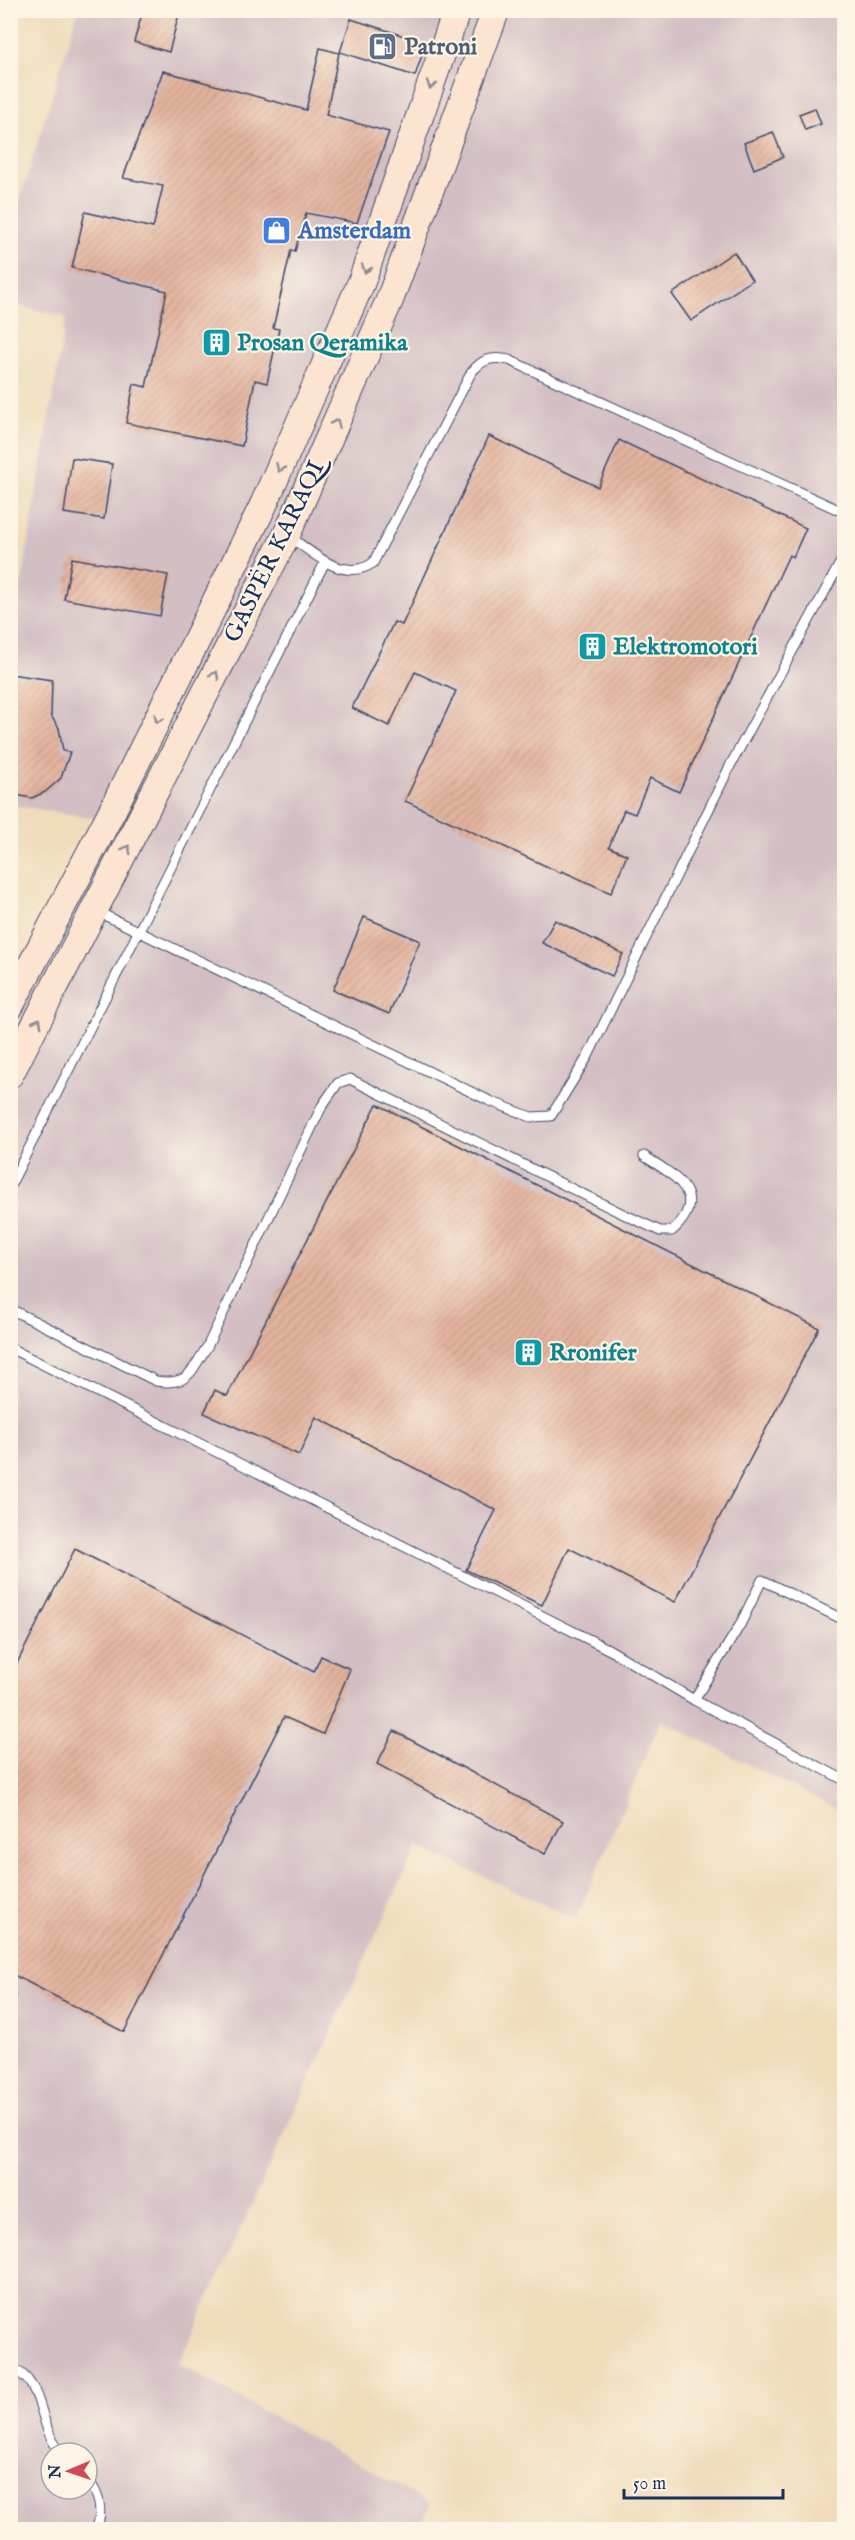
<svg xmlns="http://www.w3.org/2000/svg" width="855" height="2540" viewBox="0 0 855 2540" font-family="'IM FELL English',serif">
<defs>
<pattern id="building-hatch" width="6" height="6" patternUnits="userSpaceOnUse" patternTransform="scale(1.5)"><rect width="6" height="6" fill="#e3b39d"/><path d="M-1 1l2-2M0 6l6-6M5 7l2-2" fill="none" stroke="#c29a8a"/></pattern>
</defs>
<rect width="100%" height="100%" fill="#fcf5e5"/>
<filter id="ink" filterUnits="userSpaceOnUse"><feTurbulence type="fractalNoise" baseFrequency=".0167" numOctaves="2"/><feDisplacementMap in="SourceGraphic" scale="12" xChannelSelector="R" yChannelSelector="G"/><feConvolveMatrix kernelMatrix="1 2 1 2 8 2 1 2 1" color-interpolation-filters="sRGB"/></filter>
<filter id="wash" filterUnits="userSpaceOnUse"><feTurbulence type="fractalNoise" baseFrequency=".008" numOctaves="4" result="noise"/><feDisplacementMap in="SourceGraphic" scale="24" xChannelSelector="R" yChannelSelector="G"/><feGaussianBlur stdDeviation="1.35" result="paint"/><feColorMatrix in="noise" values="0 0 0 0 0 0 0 0 0 0 0 0 0 0 0 0 0 1.4 0 .05"/><feComposite in="paint" operator="in"/></filter>
<g filter="url(#wash)">
<rect width="100%" height="100%" fill="#f0dcbb"/>
<path fill="#d2bec3" fill-rule="evenodd" d="M78 11H844V1813L661 1720 576 1919 417 1846 178 2364 431 2504 419 2529H11V986L95 818 11 805 10 630H14L66 317 11 304V229ZM51 2453H87V2489H51Z"/>
<g id="blocks">
<g fill="url(#building-hatch)">
<polygon points="143,10 180,10 169,52 134,42"/>
<polygon points="351,19 426,43 415,76 340,52"/>
<polygon points="320,48 339,53 326,115 389,132 357,223 306,213 295,251 291,250 273,328 279,329 267,383 255,380 242,446 126,423 134,384 146,387 167,291 72,268 85,212 153,228 163,186 123,178 163,71 306,110"/>
<polygon points="815,108 821,124 805,130 799,114"/>
<polygon points="773,132 783,157 754,169 744,143"/>
<polygon points="734,252 752,280 691,321 672,294"/>
<polygon points="489,436 598,487 619,440 806,528 793,557 789,555 679,792 650,778 635,814 624,810 609,847 627,855 611,893 562,871 561,873 405,801 456,691 415,672 389,726 352,708 394,622 402,625"/>
<polygon points="72,458 112,464 104,519 64,513"/>
<polygon points="72,558 168,575 160,616 64,599"/>
<polygon points="10,674 52,680 51,716 59,728 63,751 70,752 61,778 45,792 32,798 10,794"/>
<polygon points="364,917 420,941 389,1014 333,990"/>
<polygon points="555,920 623,954 612,976 542,943"/>
<polygon points="377,1104 819,1328 675,1602 569,1548 542,1605 466,1570 496,1510 316,1417 299,1455 204,1413 215,1390 227,1396"/>
<polygon points="75,1549 314,1672 321,1656 350,1669 323,1734 284,1717 124,2032 10,1973 10,1677"/>
<polygon points="394,1731 563,1821 545,1854 377,1764"/>
</g>
</g>
</g>
<g filter="url(#ink)">
<use href="#blocks" fill-opacity="0" stroke="#3b496c" stroke-width="1.5"/>
<g fill="none" stroke-linecap="round" stroke-linejoin="round">
<defs>
<g id="lane">
<path d="M289 536C313 553 343 583 373 563L471 373C482 359 492 356 509 360L843 512"/>
<polyline points="96,911 490,1101 531,1117 551,1116 588,1056 731,764 843,558 844,509"/>
<polyline points="10,1186 325,562"/>
<path d="M10 1309 156 1381C190 1386 190 1372 207 1347L322 1106 338 1083 350 1079 619 1212 660 1231H672C710 1196 676 1176 644 1156"/>
<polyline points="10,1348 610,1650 694,1700 844,1780"/>
<polyline points="694,1700 740,1625 762,1580 844,1620"/>
<polyline points="10,1996 11,1997"/>
<path d="M10 2367C48 2383 36 2428 62 2453"/>
<path d="M87 2478C99 2494 104 2510 96 2530"/>
</g>
<g id="secondary">
<polyline points="10,1006 113,809 263,506 361,283 457,10"/>
<polyline points="10,1074 287,534 390,299 496,10"/>
</g>
</defs>
<use href="#lane" stroke="#3b496c" stroke-width="11"/>
<use href="#secondary" stroke="#3b496c" stroke-width="29"/>
<use href="#lane" stroke="#fff" stroke-width="9"/>
<use href="#secondary" stroke="#fde4d1" stroke-width="27"/>
</g>
<defs><path id="oneway-chevron" d="M-2-3.5L2.5 0L-2 3.5" fill="none" stroke-width="1.6" stroke-linecap="round" stroke-linejoin="round" transform="scale(1.5)"/></defs>
<g stroke="#8c8a98">
<use href="#oneway-chevron" transform="translate(431 85) rotate(109)"/>
<use href="#oneway-chevron" transform="translate(366 269) rotate(109)"/>
<use href="#oneway-chevron" transform="translate(336 423) rotate(-66)"/>
<use href="#oneway-chevron" transform="translate(280 468) rotate(114)"/>
<use href="#oneway-chevron" transform="translate(215 675) rotate(-63)"/>
<use href="#oneway-chevron" transform="translate(158 719) rotate(117)"/>
<use href="#oneway-chevron" transform="translate(127 849) rotate(-63)"/>
<use href="#oneway-chevron" transform="translate(38 1022) rotate(-62)"/>
</g>
</g>
<defs>
<symbol id="fuel-square" viewBox="-11 -11 22 22"><rect x="-9" y="-9" width="18" height="18" rx="4" fill="#5c6f8a" stroke="#fcf5e5"/><path d="M-5.5-6h7V0h2V4h1.3V-2.5L3-4.5l.8-.8L6-3V5H2.5V1h-1V6h-7ZM-4.2-4.7v3.2H.2V-4.7Z" fill="#fff"/></symbol>
<symbol id="shop-square" viewBox="-11 -11 22 22"><rect x="-9" y="-9" width="18" height="18" rx="4" fill="#3f7fe0" stroke="#fcf5e5"/><path d="M-5-2.5h2.3a2.7 3.5 0 0 1 5.4 0H5L5.5 6h-11ZM-1.5-2.5h3a1.5 2.3 0 0 0-3 0Z" fill="#fff"/></symbol>
<symbol id="building-square" viewBox="-11 -11 22 22"><rect x="-9" y="-9" width="18" height="18" rx="4" fill="#0f9aa8" stroke="#fcf5e5"/><path d="M-4-6H4V6H1V3H-1V6H-4ZM-2.5-4.3h1.7v1.8h-1.7ZM.8-4.3h1.7v1.8H.8ZM-2.5-1h1.7V.8h-1.7ZM.8-1h1.7V.8H.8Z" fill="#fff"/></symbol>
</defs>
<g fill-rule="evenodd">
<use href="#fuel-square" x="366" y="30" width="33" height="33"/>
<use href="#shop-square" x="260" y="214" width="33" height="33"/>
<use href="#building-square" x="200" y="326" width="33" height="33"/>
<use href="#building-square" x="576" y="630" width="33" height="33"/>
<use href="#building-square" x="512" y="1336" width="33" height="33"/>
</g>
<g text-anchor="middle" dominant-baseline="central" stroke-width="4.5" stroke-linejoin="round" paint-order="stroke">
<g font-size="24" font-weight="bold" fill="#4e5e75" stroke="#fcf5e5" text-anchor="start">
<text x="404" y="47">Patroni</text>
</g>
<g font-size="24" font-weight="bold" fill="#366cbe" stroke="#fcf5e5" text-anchor="start">
<text x="298" y="231">Amsterdam</text>
</g>
<g font-size="24" font-weight="bold" fill="#0d838f" stroke="#fcf5e5" text-anchor="start">
<text x="237" y="343">Prosan Qeramika</text>
<text x="613" y="647">Elektromotori</text>
<text x="549" y="1353">Rronifer</text>
</g>
<g font-size="24" fill="#1b2f5e" stroke="#fcf5e5">
<text transform="translate(275 552) rotate(-64)">GASPËR KARAQI</text>
</g>
</g>
<rect width="855" height="2540" fill="none" stroke="#fcf5e5" stroke-width="36"/>
<g transform="translate(69 2471) rotate(268)"><circle r="28" fill="#fcf5e5" stroke="#a2a6af" stroke-width="1.5"/>
<path d="M0-4.5L10 22L0 15L-10 22Z" fill="#d1495b"/>
<text y="-9" font-size="16" font-weight="bold" text-anchor="middle" fill="#1b2f5e">N</text>
</g>
<path d="M624 2489v9h159v-9" fill="none" stroke="#1b2f5e" stroke-width="3"/>
<text x="633" y="2489" font-size="18" fill="#1b2f5e" stroke="#fcf5e5" stroke-width="4.5" paint-order="stroke">50 m</text>
</svg>
